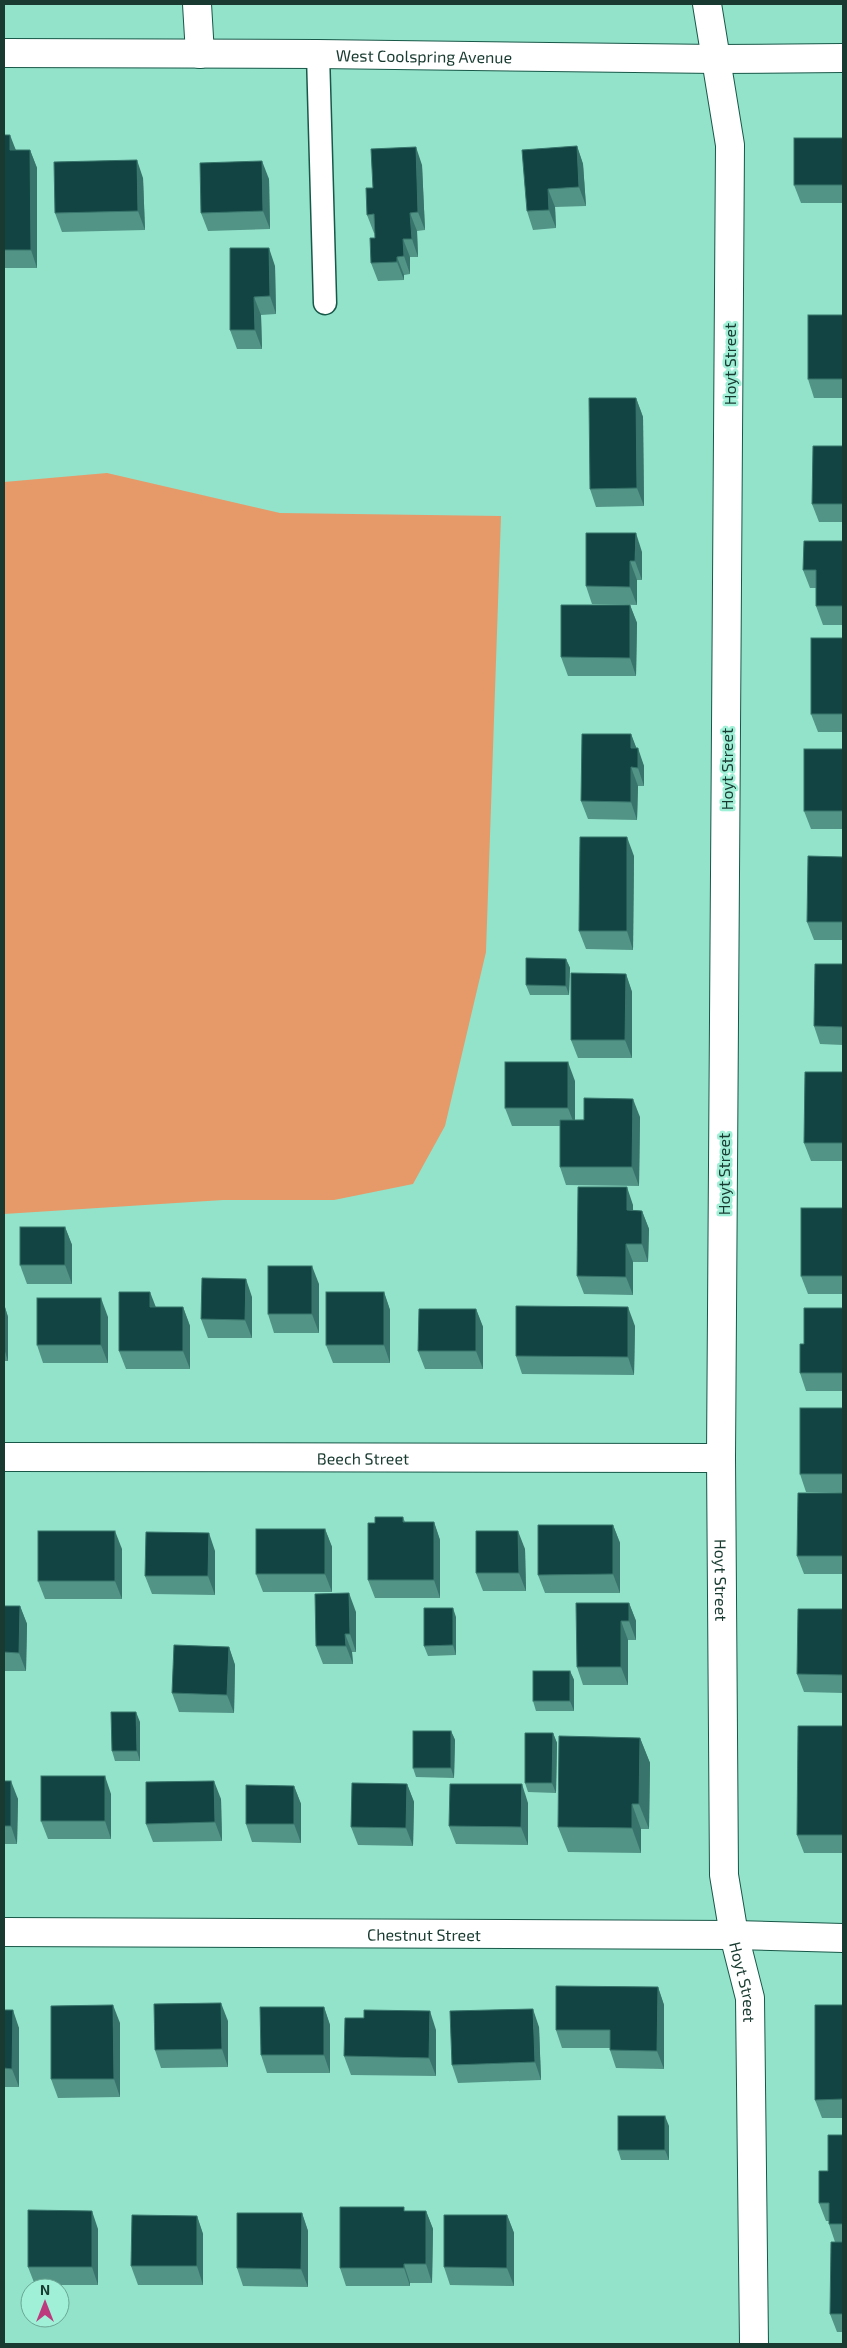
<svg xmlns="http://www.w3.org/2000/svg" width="847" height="2348" viewBox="0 0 847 2348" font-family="'Exo 2',sans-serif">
<rect width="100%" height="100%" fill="#93e3ca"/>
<polygon fill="#e69a69" points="107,473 280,513 501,516 486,952 445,1126 413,1184 334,1200 223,1200 4,1214 4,482"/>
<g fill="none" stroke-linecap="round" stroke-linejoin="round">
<defs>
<polyline id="lane" points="318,54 325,303"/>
<g id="street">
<polyline points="197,4 200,54"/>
<path id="s1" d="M707 4 730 145 721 1458 724 1875 734 1935 750 1998 754 2344"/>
<path id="s2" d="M4 1457 721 1458"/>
<path id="s3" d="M4 1932 734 1935 843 1938"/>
</g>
<g id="secondary">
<path id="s4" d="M4 53 318 54 717 59 843 58"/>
</g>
</defs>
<use href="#lane" stroke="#185848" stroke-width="25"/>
<use href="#street" stroke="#185848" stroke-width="30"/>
<use href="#secondary" stroke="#185848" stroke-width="30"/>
<use href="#lane" stroke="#fff" stroke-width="22"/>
<use href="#street" stroke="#fff" stroke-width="28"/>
<use href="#secondary" stroke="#fff" stroke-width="28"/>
</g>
<g fill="#529486">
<polygon points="4,135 16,150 30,150 37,168 37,268 4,268"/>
<polygon points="843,138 843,203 801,203 794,185"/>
<polygon points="577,146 583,164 586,206 555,207 556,228 533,230 527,211"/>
<polygon points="422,165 425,230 417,231 418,257 410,257 410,274 404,275 404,280 378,281 371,263 375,238 375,233 374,233 367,215 373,188"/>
<polygon points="143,178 145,230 62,232 55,213"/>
<polygon points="269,179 270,229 208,231 201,213"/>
<polygon points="275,266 276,314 261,315 262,349 237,349 230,330"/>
<polygon points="843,315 843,398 814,398 808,379"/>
<polygon points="636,398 643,417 644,506 596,507 590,489"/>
<polygon points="843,446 843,522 819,522 812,504"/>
<polygon points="843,541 843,625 823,625 816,606 816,588 810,588 803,570"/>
<polygon points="642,552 642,580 637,580 637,605 592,604 586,586"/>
<polygon points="630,605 637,623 636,676 568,676 561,657"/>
<polygon points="843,638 843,732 818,732 811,714"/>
<polygon points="631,734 636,748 644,766 644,786 638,786 637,820 588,819 581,801"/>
<polygon points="843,749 843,829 811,829 804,811"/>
<polygon points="634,856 633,950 586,949 579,931"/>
<polygon points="843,857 843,940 814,940 807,922"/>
<polygon points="566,959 570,968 569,995 530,995 526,985"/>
<polygon points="843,964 843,1045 820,1044 814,1026"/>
<polygon points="626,974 632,992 632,1058 578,1058 571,1040"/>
<polygon points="843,1072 843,1161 811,1161 804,1143"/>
<polygon points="575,1081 575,1120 640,1117 639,1186 566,1185 560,1167 560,1126 512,1126 505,1108"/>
<polygon points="633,1205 633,1210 642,1211 649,1229 648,1262 633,1262 633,1295 584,1294 577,1276"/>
<polygon points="843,1208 843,1294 808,1294 801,1276"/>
<polygon points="65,1227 72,1245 72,1284 27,1284 20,1265"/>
<polygon points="319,1284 319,1333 274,1333 268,1314"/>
<polygon points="384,1292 390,1310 390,1363 333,1363 326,1345"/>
<polygon points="252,1297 252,1338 208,1338 201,1319"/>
<polygon points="4,1304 8,1317 8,1361 4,1361"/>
<polygon points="183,1307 190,1326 190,1369 126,1369 119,1351"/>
<polygon points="843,1308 843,1391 806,1391 800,1373 804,1344"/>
<polygon points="476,1309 483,1327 483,1369 425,1369 418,1351"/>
<polygon points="108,1317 108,1363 43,1363 37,1345"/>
<polygon points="635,1326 634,1375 522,1374 516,1356"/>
<polygon points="843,1408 843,1493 806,1492 800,1474"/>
<polygon points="843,1493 843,1574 804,1574 797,1556"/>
<polygon points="403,1517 405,1522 434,1522 440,1540 440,1598 375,1598 368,1580 375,1523"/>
<polygon points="613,1525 620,1543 620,1593 545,1593 538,1575"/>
<polygon points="325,1529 332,1547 332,1592 263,1592 256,1574"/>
<polygon points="122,1549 122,1599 45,1599 38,1581"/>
<polygon points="525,1549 526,1591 483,1591 476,1573"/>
<polygon points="215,1551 215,1595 152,1594 145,1576"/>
<polygon points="629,1603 636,1621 636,1640 628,1640 628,1685 583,1685 577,1667"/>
<polygon points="4,1606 20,1606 27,1624 26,1671 4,1671"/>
<polygon points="843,1609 843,1693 804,1692 797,1674"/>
<polygon points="356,1612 356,1652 352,1652 353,1664 323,1664 316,1646"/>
<polygon points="456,1617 456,1655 428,1656 424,1646"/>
<polygon points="229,1647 235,1665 234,1713 179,1712 172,1693"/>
<polygon points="570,1671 574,1680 574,1711 536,1711 533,1701"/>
<polygon points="140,1722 140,1761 115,1761 112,1751"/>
<polygon points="843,1726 843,1853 804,1853 797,1835"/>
<polygon points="451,1731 455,1740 454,1778 416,1777 413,1768"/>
<polygon points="553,1733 557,1743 556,1793 528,1792 525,1783"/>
<polygon points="640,1738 650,1763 649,1829 641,1829 641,1853 568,1852 558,1827"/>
<polygon points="4,1781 18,1799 17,1844 4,1844"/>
<polygon points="407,1784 414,1802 413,1846 358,1845 351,1827"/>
<polygon points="294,1786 301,1804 301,1843 252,1842 246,1824"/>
<polygon points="111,1794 111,1839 48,1839 41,1821"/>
<polygon points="221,1799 222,1841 153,1842 146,1824"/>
<polygon points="528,1803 528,1845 456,1844 449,1826"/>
<polygon points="658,1987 664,2005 664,2069 616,2068 610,2050 610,2048 562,2048 556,2030"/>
<polygon points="843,2005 843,2118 822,2118 815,2100"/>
<polygon points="324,2007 330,2025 330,2073 267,2073 261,2055"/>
<polygon points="4,2010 19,2028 19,2087 4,2087"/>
<polygon points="364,2018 436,2030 436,2076 351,2075 344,2056"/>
<polygon points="228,2021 228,2067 161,2068 155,2050"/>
<polygon points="120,2023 120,2097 58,2098 51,2079"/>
<polygon points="539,2027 541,2080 458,2083 452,2065"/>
<polygon points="669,2126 669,2160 621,2160 618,2150"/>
<polygon points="843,2135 843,2332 837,2332 830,2314 835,2242 829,2224 829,2221 826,2221 819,2203 828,2171"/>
<polygon points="405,2211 426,2211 433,2229 432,2283 410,2283 410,2286 346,2286 340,2268"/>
<polygon points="302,2213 308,2231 308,2287 243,2286 237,2268"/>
<polygon points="507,2215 514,2233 514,2286 450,2285 444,2267"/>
<polygon points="197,2216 203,2234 203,2285 138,2285 131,2266"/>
<polygon points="98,2229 98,2285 35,2285 28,2267"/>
</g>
<g fill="#38746b">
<polygon points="10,135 17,153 10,150"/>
<polygon points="577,146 583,164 586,206 579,187"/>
<polygon points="416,147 422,165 425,230 418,212"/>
<polygon points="30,150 37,168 37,268 31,250"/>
<polygon points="137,160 143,178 145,230 138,211"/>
<polygon points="262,161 269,179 270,229 263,211"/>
<polygon points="548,189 555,207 556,228 549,210"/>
<polygon points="410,213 417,231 418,257 412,239"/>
<polygon points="403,239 410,257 410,274 404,256"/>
<polygon points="269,248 275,266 276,314 270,296"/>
<polygon points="397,257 404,275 404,280 397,262"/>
<polygon points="254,297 261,315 262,349 255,330"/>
<polygon points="636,398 643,417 644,506 637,488"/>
<polygon points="636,533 642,552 642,580 635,561"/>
<polygon points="630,561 637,580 637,605 630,587"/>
<polygon points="630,605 637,623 636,676 630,658"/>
<polygon points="631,734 638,752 631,748"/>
<polygon points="638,748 644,766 644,786 638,768"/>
<polygon points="631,767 638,786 637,820 631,802"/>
<polygon points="627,837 634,856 633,950 627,931"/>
<polygon points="566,959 570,968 569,995 566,986"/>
<polygon points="626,974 632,992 632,1058 625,1040"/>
<polygon points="568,1062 575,1081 575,1126 568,1108"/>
<polygon points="633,1099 640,1117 639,1186 632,1167"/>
<polygon points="627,1187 633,1205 633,1228 627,1210"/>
<polygon points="642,1211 649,1229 648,1262 642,1244"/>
<polygon points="65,1227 72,1245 72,1284 65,1265"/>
<polygon points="626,1244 633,1262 633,1295 626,1277"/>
<polygon points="312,1266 319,1284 319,1333 312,1314"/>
<polygon points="246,1279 252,1297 252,1338 245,1320"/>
<polygon points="150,1292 157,1310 150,1307"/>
<polygon points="384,1292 390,1310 390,1363 384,1345"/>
<polygon points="101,1298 108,1317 108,1363 101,1345"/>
<polygon points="4,1304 8,1317 8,1361 4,1348"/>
<polygon points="183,1307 190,1326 190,1369 183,1351"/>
<polygon points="628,1307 635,1326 634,1375 628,1357"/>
<polygon points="476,1309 483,1327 483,1369 476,1351"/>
<polygon points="434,1522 440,1540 440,1598 434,1580"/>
<polygon points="613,1525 620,1543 620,1593 613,1574"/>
<polygon points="325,1529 332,1547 332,1592 325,1574"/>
<polygon points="115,1531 122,1549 122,1599 115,1581"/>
<polygon points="518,1531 525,1549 526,1591 519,1573"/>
<polygon points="209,1533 215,1551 215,1595 208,1576"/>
<polygon points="349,1593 356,1612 356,1652 350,1634"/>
<polygon points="629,1603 636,1621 636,1640 629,1621"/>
<polygon points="20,1606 27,1624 26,1671 19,1653"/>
<polygon points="453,1608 456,1617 456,1655 453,1645"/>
<polygon points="621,1621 628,1640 628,1685 621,1667"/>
<polygon points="345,1634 352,1652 353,1664 346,1646"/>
<polygon points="229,1647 235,1665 234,1713 227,1695"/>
<polygon points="570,1671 574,1680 574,1711 570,1701"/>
<polygon points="136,1712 140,1722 140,1761 137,1751"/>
<polygon points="451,1731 455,1740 454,1778 451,1768"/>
<polygon points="553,1733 557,1743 556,1793 552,1783"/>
<polygon points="640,1738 650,1763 649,1829 639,1804"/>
<polygon points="105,1776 111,1794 111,1839 105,1821"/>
<polygon points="11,1781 18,1799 17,1844 11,1826"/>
<polygon points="214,1781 221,1799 222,1841 215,1822"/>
<polygon points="407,1784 414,1802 413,1846 406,1828"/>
<polygon points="522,1784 528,1803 528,1845 521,1827"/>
<polygon points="294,1786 301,1804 301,1843 294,1824"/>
<polygon points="632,1804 641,1829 641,1853 632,1828"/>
<polygon points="658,1987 664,2005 664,2069 657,2051"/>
<polygon points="221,2003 228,2021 228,2067 222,2049"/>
<polygon points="113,2005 120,2023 120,2097 114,2079"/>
<polygon points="324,2007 330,2025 330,2073 324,2055"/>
<polygon points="533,2009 539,2027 541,2080 535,2062"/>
<polygon points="13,2010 19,2028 19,2087 12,2069"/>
<polygon points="430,2011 436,2030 436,2076 429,2058"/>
<polygon points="665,2116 669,2126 669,2160 665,2150"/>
<polygon points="92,2211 98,2229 98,2285 92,2267"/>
<polygon points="426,2211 433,2229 432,2283 426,2264"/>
<polygon points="302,2213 308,2231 308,2287 301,2269"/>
<polygon points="507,2215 514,2233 514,2286 507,2268"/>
<polygon points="197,2216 203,2234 203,2285 197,2266"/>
<polygon points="404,2264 410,2283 410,2286 404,2268"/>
</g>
<g fill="#114442" stroke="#38746b">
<polygon points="4,135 10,135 10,150 30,150 31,250 4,250"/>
<rect x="794" y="138" width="49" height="47"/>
<polygon points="577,146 579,187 548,189 549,210 527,211 522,150"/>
<polygon points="416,147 418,212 410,213 412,239 403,239 404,256 397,257 397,262 371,263 370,238 375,238 374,214 367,215 366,188 373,188 371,149"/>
<polygon points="137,160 138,211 55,213 54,162"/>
<polygon points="262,161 263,211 201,213 200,163"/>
<polygon points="230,248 269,248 270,296 254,297 255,330 230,330"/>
<rect x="808" y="315" width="35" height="64"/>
<polygon points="589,398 636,398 637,488 590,489"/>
<polygon points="813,446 843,446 843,504 812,504"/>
<polygon points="586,533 636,533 635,561 630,561 630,587 586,586"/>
<polygon points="804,541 843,541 843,606 816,606 816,570 803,570"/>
<polygon points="561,605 630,605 630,658 561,657"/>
<rect x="811" y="638" width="32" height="76"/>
<polygon points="582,734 631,734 631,748 638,748 638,768 631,767 631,802 581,801"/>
<rect x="804" y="749" width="39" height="62"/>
<polygon points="580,837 627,837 627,931 579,931"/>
<polygon points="808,856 843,857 843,922 807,922"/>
<polygon points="526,958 566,959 566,986 526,985"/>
<polygon points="815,964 843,964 843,1027 814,1026"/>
<polygon points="571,973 626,974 625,1040 571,1040"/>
<rect x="505" y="1062" width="63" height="46"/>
<polygon points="805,1072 843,1072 843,1143 804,1143"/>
<polygon points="584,1098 633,1099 632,1167 560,1167 560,1120 584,1120"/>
<polygon points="578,1187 627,1187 627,1210 642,1211 642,1244 626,1244 626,1277 577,1276"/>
<rect x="801" y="1208" width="42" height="68"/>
<rect x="20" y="1227" width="45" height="38"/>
<rect x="268" y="1266" width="44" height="48"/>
<polygon points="202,1278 246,1279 245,1320 201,1319"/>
<polygon points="119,1292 150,1292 150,1307 183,1307 183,1351 119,1351"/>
<rect x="326" y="1292" width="58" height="53"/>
<rect x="37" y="1298" width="64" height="47"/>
<polygon points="516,1306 628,1307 628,1357 516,1356"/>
<polygon points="804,1308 843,1308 843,1373 800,1373 800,1344 804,1344"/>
<polygon points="419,1309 476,1309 476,1351 418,1351"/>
<rect x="800" y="1408" width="43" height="66"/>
<polygon points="798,1493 843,1493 843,1556 797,1556"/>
<polygon points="375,1517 403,1517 403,1522 434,1522 434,1580 368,1580 368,1523 375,1523"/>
<polygon points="538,1525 613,1525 613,1574 538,1575"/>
<rect x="256" y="1529" width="69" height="45"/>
<rect x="38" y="1531" width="77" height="50"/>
<polygon points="476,1531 518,1531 519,1573 476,1573"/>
<polygon points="146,1532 209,1533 208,1576 145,1576"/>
<polygon points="349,1593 350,1634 345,1634 346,1646 316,1646 315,1594"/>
<polygon points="576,1603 629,1603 629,1621 621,1621 621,1667 577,1667"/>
<polygon points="4,1606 20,1606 19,1653 4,1652"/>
<polygon points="424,1608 453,1608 453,1645 424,1646"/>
<polygon points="798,1609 843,1609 843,1675 797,1674"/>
<polygon points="174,1645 229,1647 227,1695 172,1693"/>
<rect x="533" y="1671" width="37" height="30"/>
<polygon points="111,1712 136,1712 137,1751 112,1751"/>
<polygon points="798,1726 843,1726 843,1835 797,1835"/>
<rect x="413" y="1731" width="38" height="37"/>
<polygon points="525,1733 553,1733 552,1783 525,1783"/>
<polygon points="559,1736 640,1738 639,1804 632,1804 632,1828 558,1827"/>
<rect x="41" y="1776" width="64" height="45"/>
<rect x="4" y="1781" width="7" height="45"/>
<polygon points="214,1781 215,1822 146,1824 146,1782"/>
<polygon points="352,1783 407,1784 406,1828 351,1827"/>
<polygon points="450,1784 522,1784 521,1827 449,1826"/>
<polygon points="246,1785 294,1786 294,1824 246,1824"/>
<polygon points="556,1986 658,1987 657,2051 610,2050 610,2030 556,2030"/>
<polygon points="221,2003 222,2049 155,2050 154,2004"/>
<polygon points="113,2005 114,2079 51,2079 51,2006"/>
<polygon points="815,2005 843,2005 843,2099 815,2100"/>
<polygon points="260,2007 324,2007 324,2055 261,2055"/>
<polygon points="533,2009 535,2062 452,2065 450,2011"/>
<polygon points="4,2010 13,2010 12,2069 4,2068"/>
<polygon points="364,2010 430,2011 429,2058 344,2056 345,2018 364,2018"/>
<rect x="618" y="2116" width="47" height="34"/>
<polygon points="828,2135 843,2135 843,2224 829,2224 829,2203 819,2203 819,2171 828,2171"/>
<polygon points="340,2207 404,2207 404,2211 426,2211 426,2264 404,2264 404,2268 340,2268"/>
<polygon points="28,2210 92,2211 92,2267 28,2267"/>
<polygon points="237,2213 302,2213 301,2269 237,2268"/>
<polygon points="132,2215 197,2216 197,2266 131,2266"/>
<polygon points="444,2215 507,2215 507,2268 444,2267"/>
<polygon points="831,2242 843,2242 843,2314 830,2314"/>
</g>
<g text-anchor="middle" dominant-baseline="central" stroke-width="5" stroke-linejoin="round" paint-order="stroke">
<g font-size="16" fill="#183a30" stroke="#a0f0d7">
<text stroke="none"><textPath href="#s4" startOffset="420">West Coolspring Avenue</textPath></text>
<text transform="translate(729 364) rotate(-90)">Hoyt Street</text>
<text transform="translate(726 769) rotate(-90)">Hoyt Street</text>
<text transform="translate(723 1174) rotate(-90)">Hoyt Street</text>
<text stroke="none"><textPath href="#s2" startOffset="359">Beech Street</textPath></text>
<text stroke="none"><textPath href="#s1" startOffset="1578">Hoyt Street</textPath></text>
<text stroke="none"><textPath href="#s3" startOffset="420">Chestnut Street</textPath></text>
<text stroke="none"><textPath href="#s1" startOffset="1982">Hoyt Street</textPath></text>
</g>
</g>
<rect width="847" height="2348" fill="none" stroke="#183a30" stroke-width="10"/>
<g transform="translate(45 2303)"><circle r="24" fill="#a0f0d7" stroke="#6aa794"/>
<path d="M0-4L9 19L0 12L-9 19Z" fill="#be3a7e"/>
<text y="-8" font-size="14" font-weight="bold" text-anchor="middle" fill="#183a30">N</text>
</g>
</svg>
